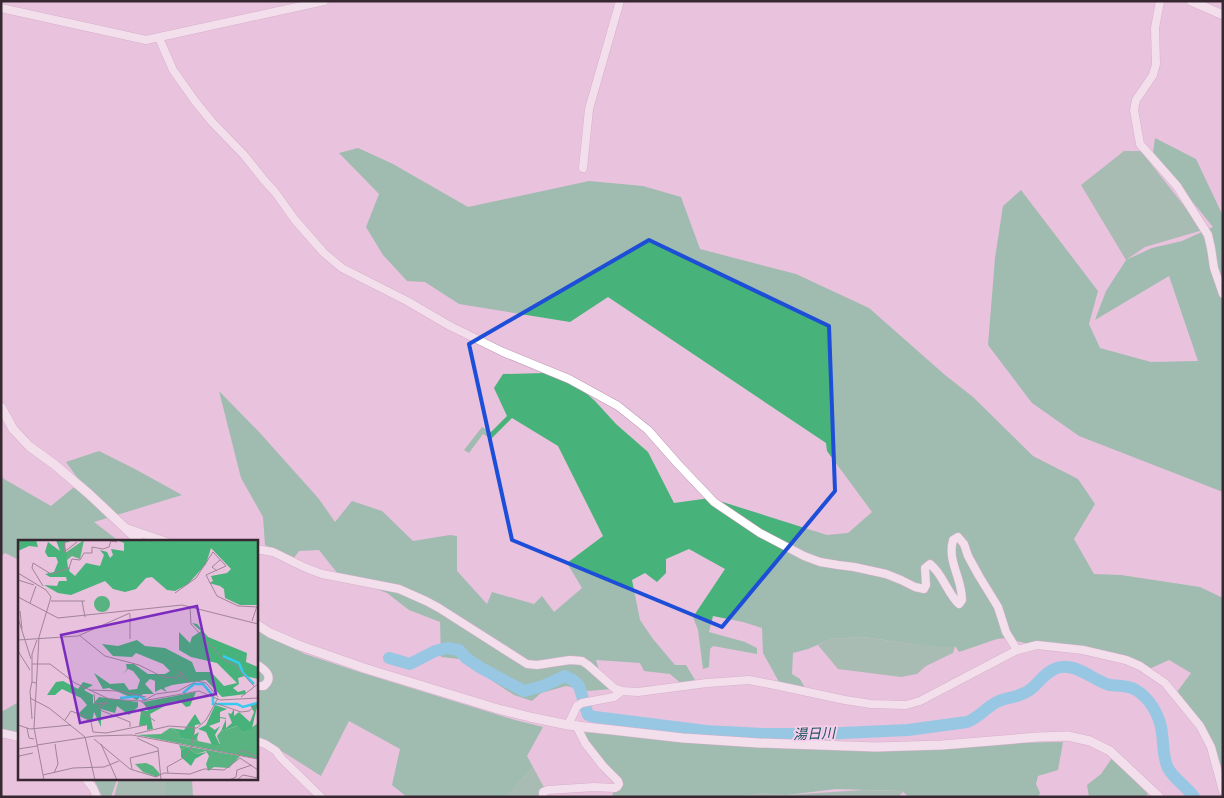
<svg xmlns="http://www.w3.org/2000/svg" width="1224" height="798" viewBox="0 0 1224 798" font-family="'Noto Sans','Noto Sans JP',sans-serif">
<rect width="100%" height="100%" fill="#e9c2dd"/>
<g fill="#59b381">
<polygon points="1124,151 1141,151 1203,230 1145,247 1126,260 1081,185"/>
<polygon points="863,637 912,644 955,646 953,653 926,666 917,674 901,677 838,669 818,645 831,639"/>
<polygon points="533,767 546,791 547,797 506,797"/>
<polygon points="119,779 164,779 166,783 166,797 114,797"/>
<polygon points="863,790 902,791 903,792 898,797 748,797 758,793 787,795"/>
</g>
<g fill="#47b27a">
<polygon points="1155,138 1196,159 1223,216 1223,492 1079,436 1032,403 988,345 995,258 1003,206 1021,190 1098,291 1089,324 1100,348 1151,362 1198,361 1169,276 1095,320 1106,291 1126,260 1152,248 1182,241 1213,227 1153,153"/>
<polygon points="358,148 393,164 468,207 589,181 643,186 681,197 700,249 796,274 869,308 945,375 973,397 1033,456 1078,479 1095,504 1074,539 1094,574 1121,575 1200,587 1223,598 1223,772 1219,760 1199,720 1177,692 1191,673 1169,660 1149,669 1091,649 1032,645 1006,638 997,639 959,652 955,646 948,647 912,644 863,637 831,639 808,649 793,653 792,674 800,679 805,688 779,682 763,653 762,628 743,622 713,616 709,632 745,642 757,648 757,654 713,646 710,649 709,667 703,669 698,630 693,617 725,569 689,549 666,559 666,573 657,582 645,573 632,580 640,620 653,639 675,665 686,665 695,680 683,685 670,674 644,671 640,663 596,660 602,681 612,689 588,691 566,686 541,693 532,701 514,695 459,659 441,657 440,622 409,610 387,593 338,574 319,550 299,551 294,558 265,545 263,517 241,478 219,391 260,433 319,499 335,522 352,501 382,511 413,541 450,535 457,536 457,571 487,604 492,592 534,604 542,596 554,612 582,588 567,563 603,536 558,446 512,418 491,439 483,434 469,453 464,450 482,427 491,432 507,416 494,388 503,374 545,373 578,386 595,401 616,424 648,452 674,503 710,498 827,535 848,533 872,512 827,451 826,443 608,297 570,322 459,304 425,282 407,281 383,255 366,227 379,194 339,153"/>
<polygon points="99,451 135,469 182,495 94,522 120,542 19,542 19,560 5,553 1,556 1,476 4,479 51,506 74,487 79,480 66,462"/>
<polygon points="256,630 305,654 356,671 515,720 543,727 527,756 533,767 506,797 407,797 392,785 400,749 349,721 321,776 288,755 256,737"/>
<polygon points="19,702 19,735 1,730 1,712"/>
<polygon points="582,732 739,745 804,748 950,749 991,743 1063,742 1058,770 1038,776 1036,784 1040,793 1038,797 909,797 902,791 836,789 787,795 758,793 748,797 612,797 616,782 596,755"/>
<polygon points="1112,758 1148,794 1145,797 1089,797 1087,785 1101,774"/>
<polygon points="94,779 117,779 111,797 102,797"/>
<polygon points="164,779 192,779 193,797 166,797 166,783"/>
</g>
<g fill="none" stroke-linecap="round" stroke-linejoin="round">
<path stroke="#35ccee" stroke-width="12" d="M389 658 410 664 435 651 447 648 459 650 466 658 481 668 524 691 543 686 565 676 573 680 579 686 588 715 595 717 706 731 763 734H820L908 730 967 722C980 717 987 706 999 701 1009 697 1021 697 1031 689 1040 682 1045 672 1057 668 1070 663 1085 673 1096 679 1100 681 1105 684 1110 685 1119 686 1128 685 1136 690 1149 698 1158 713 1161 727 1164 741 1162 756 1168 768 1173 778 1187 787 1194 797"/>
<defs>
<g id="minor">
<polyline points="1160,1 1155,28 1156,64 1153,75 1136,100 1134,110 1140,144 1177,186 1208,235 1211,248 1214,268 1223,294"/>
<polyline points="1,8 146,40 324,1"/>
<path d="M159 38 173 70 195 101 212 122 244 155 264 180 275 192 295 220 324 253 342 268 407 301 450 326 503 352 569 379 618 406 648 430 677 463 714 502 760 533 804 556 820 562 838 565 854 567 886 574 901 580 915 587 924 589 926 585 925 568 930 564C943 574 947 593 959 604L962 600C962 577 947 562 953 540L958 537 964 544 968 556 979 576 998 607 1006 632 1017 650"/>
<polyline points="583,168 589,109 620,1"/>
<polyline points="126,528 167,542"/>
<polyline points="256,549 273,552 306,568 322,574 399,589 426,601 439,608 527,664 537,665 570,660 582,661 588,665 614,688 622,691 638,692 707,683 749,680 775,685 845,700 871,704 906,705 920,701 1017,650 1037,645 1083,650 1126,660 1140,666 1165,683 1200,726 1211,747 1223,791"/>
<path d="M256 664C266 670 274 677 264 686H256"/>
<polyline points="568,725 577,706 582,703 614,697 622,691"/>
<polyline points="1,733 19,737"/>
<polyline points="256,741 265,744 276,751 281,758 321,797"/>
<polyline points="86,779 93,788 97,797"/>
<polyline points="543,797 543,792 548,790 594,787 615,788 617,787 619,784 618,781 603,766 585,743 576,725"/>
</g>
<g id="tertiary">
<polyline points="1191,1 1223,15"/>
<polyline points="1,407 13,429 29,446 55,465 89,494 140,542"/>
<polyline points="256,624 270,633 298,645 367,669 498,709 530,717 568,725 683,738 759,743 876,747 942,745 1038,737 1068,736 1090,741 1110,751 1159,797"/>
</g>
</defs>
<use href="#minor" stroke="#bf99b4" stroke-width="9"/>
<use href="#tertiary" stroke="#bf99b4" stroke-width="10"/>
<use href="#minor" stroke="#fff" stroke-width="8"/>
<use href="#tertiary" stroke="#fff" stroke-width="9"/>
</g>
<path d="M0 0H1224V798H0ZM649 240 829 326 835 491 722 627 512 540 469 344Z" fill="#e9c2dd" fill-opacity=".55" fill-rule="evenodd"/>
<path fill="none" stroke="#1d4ed8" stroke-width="4" stroke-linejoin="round" d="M649 240 829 326 835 491 722 627 512 540 469 344Z"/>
<g text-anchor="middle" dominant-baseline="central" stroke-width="4" stroke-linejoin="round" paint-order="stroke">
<g font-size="14" font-style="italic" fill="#155160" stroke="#f7cfea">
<text transform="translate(814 733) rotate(-2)">湯日川</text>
</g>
</g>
<g transform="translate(18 540)">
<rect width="240" height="240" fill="#e9c2dd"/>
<path d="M66 0 62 19 54 16 49 20 47 13ZM76 64a8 8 0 1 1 16 0a8 8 0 1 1-16 0ZM240 183V219L119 195 143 194 152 188 160 192 162 198 178 201 179 198 180 201 199 205 202 204 199 196 203 191 220 186 226 193ZM161 205 222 216 211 228 196 227 190 231 188 224 191 216 188 211 178 214 169 207 163 210ZM128 223 135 226 142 234 139 237 125 232 117 224Z" fill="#59b381"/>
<path d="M0 0H18L20 7 11 6 0 11ZM38 0H56L47 3 50 28 52 27 51 31 57 36 68 23 82 26 86 15 82 10 89 12 92 18 95 15 93 9 106 11V3L101 1 237 0 240 2V65H222L207 58 206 49 202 46 191 43 195 41 193 36 209 33 213 29 193 8 188 24 170 44 157 51 149 50 134 37 128 38 118 49 107 52 95 49 87 41 53 55 40 53 26 45 39 46 41 41H49L48 37H32L27 34 36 32 40 22 38 17H30L27 12 30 2 42 11ZM174 83 179 84 190 97 229 113 228 122 240 127V139L227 136 220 138 221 144 215 148 220 152 227 150 228 154 204 157 188 140 154 145 146 148 149 152 143 149 137 152V141L132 139 127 144 136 154H125L119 160 91 148 85 149 76 133 92 144 106 143 111 150 119 149 122 140 115 131 110 129 105 134 109 129 108 124H116L130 134H147L152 131 145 124 118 113 114 117 95 116 84 104 100 106 119 100 127 106 147 108 174 122 178 132H193L206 146 219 143 199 123 173 117 161 110V92L172 103 174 97 183 91ZM45 141 60 149 65 142 75 145 66 150 75 155V164L81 157 120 162V167L111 175 99 166 97 173 83 169V187L76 172 74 182 59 175 69 165 63 158 44 149 37 155H29L38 142ZM178 152 172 166 168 167 162 161 154 162 132 174 135 189 129 190V185L121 186 123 171H130L125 162ZM240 163 234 188 226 193 219 186 203 191 208 179 202 178V182L191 186 197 190 202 186 197 195 202 205H194L188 192 180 189 188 185 197 165 209 169 202 172V177L208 178V188L214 183 210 173 213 174 216 169V176L221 172 232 182 236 172 232 165ZM177 174 183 184 177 185 176 195 181 192 178 201 162 198 160 192 152 188 166 190ZM169 207 178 214 189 212 177 219 173 226 163 217V210Z" fill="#47b27a"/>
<path fill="none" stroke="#35ccee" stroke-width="2.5" d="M205 116 221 123 225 133 236 144M165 153 176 144H185L195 156V164H219L225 167 239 163M102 158 122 156 127 160"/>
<path fill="none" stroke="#a18498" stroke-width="1" d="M47 0 46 12 59 2M199 31 194 27 202 20M0 33 28 50 33 57 21 97 16 188 26 240M0 40 16 45M25 46 14 28 15 23 33 34 51 28 54 19 62 20 66 13H74V7L85 9 91 7 93 1 99 2M157 53 178 38 195 12 208 26 188 35 199 56 220 66 240 67M0 57 40 78 164 65 240 84M33 61H67M64 61 67 77M12 63 18 46M172 66 173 84 206 120 217 125 236 146M2 71 4 89M0 78 13 119M234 81 239 66M61 95 87 116 121 125 145 137 159 138 160 135 164 139 162 131 171 143M112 99V74M0 100 60 96 112 73M0 111 12 130M14 124H32L57 143 91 159 124 161 181 151 202 160 240 158M14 142V114L19 100M71 150 101 151 128 157M76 154 77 164 89 163 82 166V170L112 182V187M223 157 240 144M12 158 31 168 67 197M123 162 138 154 160 151 179 141 188 143 200 157M124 162 130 167 122 170 123 172 137 181M197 163 223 172 231 171 240 163M14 179 12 151 14 142 18 143M47 180 53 171 66 176 73 182 75 192M0 185 12 189 53 185M9 188 11 198 16 199M75 192 88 193 128 185M117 194 151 186 179 188 188 180 200 158M67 197 77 240M119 198 140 208 143 240M76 199 112 229 138 237 146 233 172 234 186 229 206 230 222 218 240 230M83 204 99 240M19 205 77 196 114 195 240 219M0 209 19 206M219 214 224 210 240 217M0 220 1 216 15 213M114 229 112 218 140 211M36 233 40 224 37 204M150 233 149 227 167 217 173 208 177 188M25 235 55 228 86 227 101 221M211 240 218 237 219 230 234 225M219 240 225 235 240 238"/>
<path fill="#7b2cbf" fill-opacity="0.15" stroke="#7b2cbf" stroke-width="2.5" d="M179 66 198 154 62 183 43 95Z"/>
<rect width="240" height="240" fill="none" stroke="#362731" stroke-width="2.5"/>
</g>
<rect width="1224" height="798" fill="none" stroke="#362731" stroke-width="5"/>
</svg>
